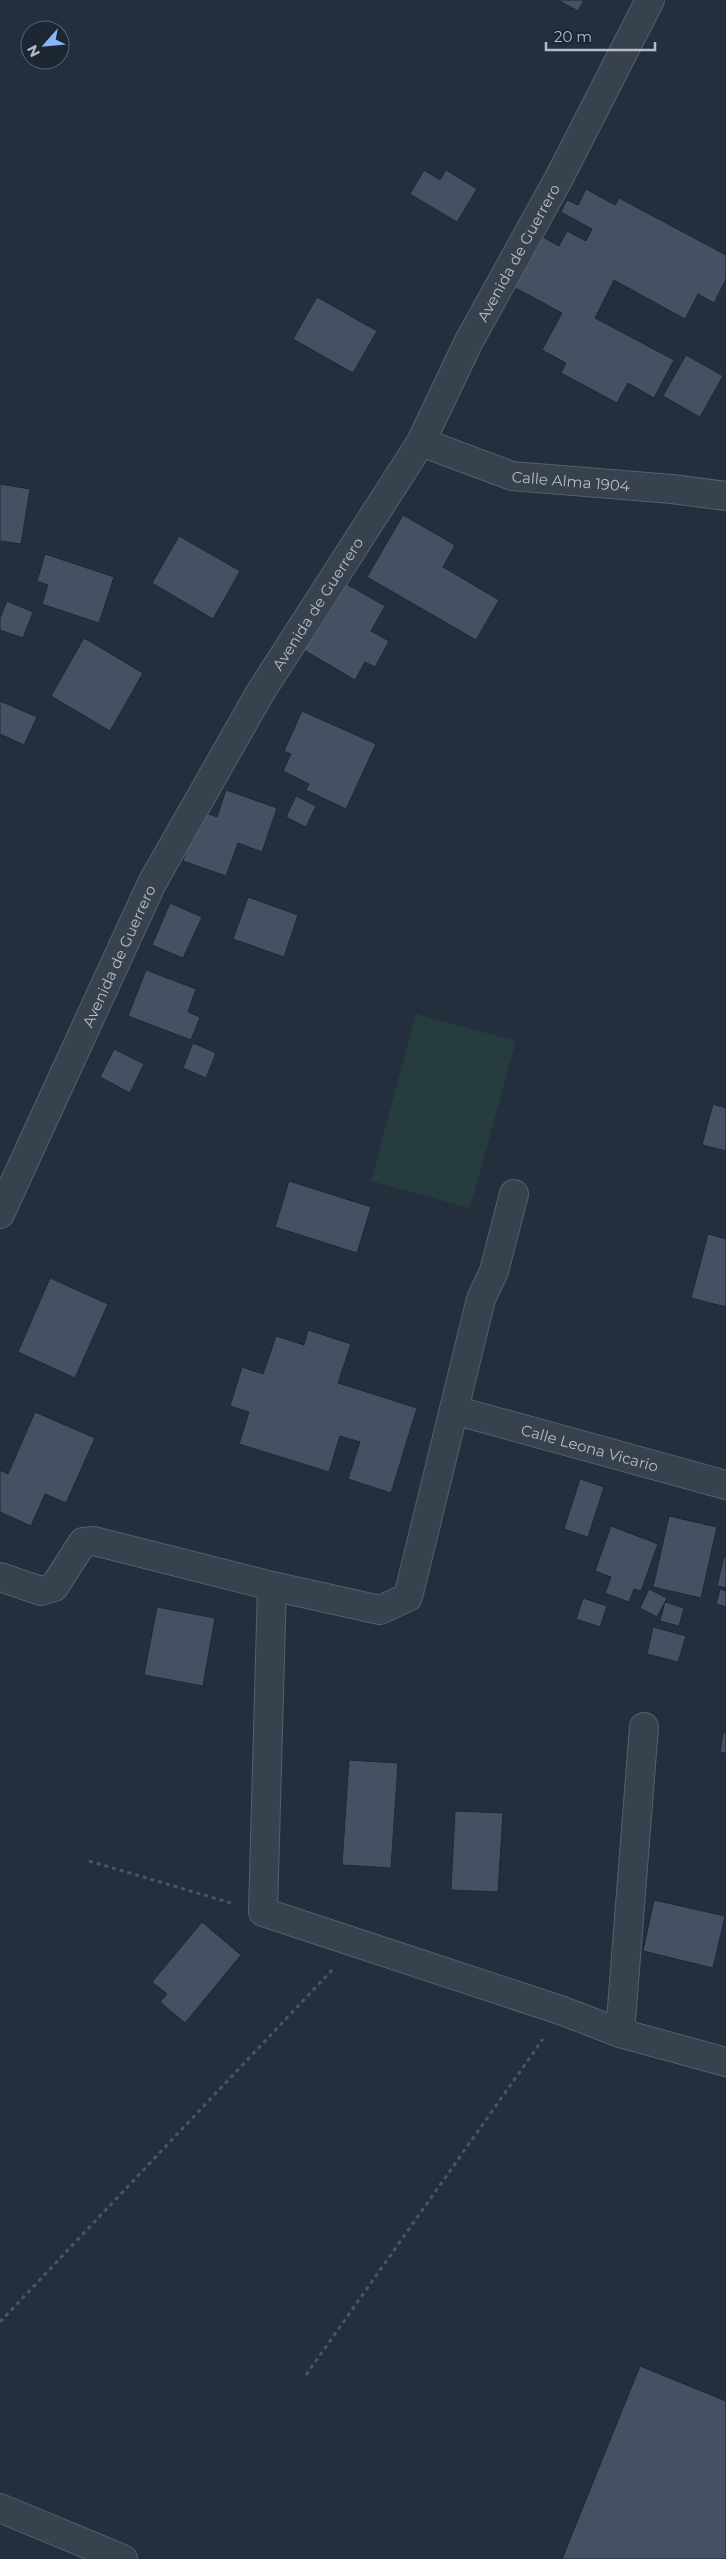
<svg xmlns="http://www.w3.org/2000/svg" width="726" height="2559" viewBox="0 0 726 2559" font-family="Montserrat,sans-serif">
<rect width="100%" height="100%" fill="#242f3e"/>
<polygon fill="#263c3f" points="416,1014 516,1041 470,1208 371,1181"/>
<g fill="#455162" stroke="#1f2835">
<polygon points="558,0 584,0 578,11"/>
<polygon points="424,170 440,180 446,170 477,189 457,222 410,194"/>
<polygon points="586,189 615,205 619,198 726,255 726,279 714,303 698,294 685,319 614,280 595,318 674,360 654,398 628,383 617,403 561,373 566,363 542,350 562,313 512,286 539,235 559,246 567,231 586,241 592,229 561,212 567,200 578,205"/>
<polygon points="317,297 377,331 353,373 293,339"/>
<polygon points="686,355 723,376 700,417 663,396"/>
<polygon points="0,484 30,489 21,544 0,541"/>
<polygon points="403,515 455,545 443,567 499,600 476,640 367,577"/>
<polygon points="179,536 240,571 213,619 152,583"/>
<polygon points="45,554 114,577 99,623 42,604 48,585 37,581"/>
<polygon points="343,582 385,606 371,631 389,641 375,667 365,662 355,680 304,650"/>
<polygon points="7,601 33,612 23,638 0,630 0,618"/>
<polygon points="84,638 143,673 110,731 51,696"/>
<polygon points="0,701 37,717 24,745 0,734"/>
<polygon points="302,711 376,744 346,809 306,790 309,784 283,771 291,754 284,751"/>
<polygon points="226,790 277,808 262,852 238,843 226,876 183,861 200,811 217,817"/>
<polygon points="296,796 316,806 306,827 286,817"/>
<polygon points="248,897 298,915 284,957 233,939"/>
<polygon points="170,903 202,917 183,958 152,945"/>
<polygon points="146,970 196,989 188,1012 200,1017 191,1040 128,1016"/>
<polygon points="193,1043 216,1053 206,1078 183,1068"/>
<polygon points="114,1049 144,1064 130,1093 100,1077"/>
<polygon points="713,1104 726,1108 726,1151 702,1145"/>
<polygon points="289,1181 371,1207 357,1253 275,1227"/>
<polygon points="708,1234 726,1239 726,1307 691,1298"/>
<polygon points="50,1278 108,1304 75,1378 18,1352"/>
<polygon points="308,1330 351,1344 338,1383 417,1408 391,1493 348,1479 360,1442 340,1436 329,1472 239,1444 249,1412 230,1406 242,1367 263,1374 276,1336 304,1345"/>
<polygon points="35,1412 95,1438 66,1503 45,1494 31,1526 0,1512 0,1470 8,1474"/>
<polygon points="580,1479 604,1487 588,1537 564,1529"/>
<polygon points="669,1516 717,1527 701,1598 653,1587"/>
<polygon points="611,1526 658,1544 641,1591 634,1589 629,1602 605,1593 611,1577 595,1571"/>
<polygon points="724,1557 726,1557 726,1588 717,1586"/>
<polygon points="649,1589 667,1598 657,1617 640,1608"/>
<polygon points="720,1589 726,1591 726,1607 716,1604"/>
<polygon points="583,1598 607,1606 600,1627 576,1619"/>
<polygon points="665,1602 684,1608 679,1626 660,1621"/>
<polygon points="157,1607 215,1618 203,1686 144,1675"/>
<polygon points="653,1627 686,1636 678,1662 647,1654"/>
<polygon points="723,1733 726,1733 726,1753 720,1752"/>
<polygon points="349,1760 398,1763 391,1868 342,1865"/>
<polygon points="455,1811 503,1813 498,1892 451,1890"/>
<polygon points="654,1900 725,1916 713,1968 643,1951"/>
<polygon points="202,1922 241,1955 185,2023 160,2002 167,1994 152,1982"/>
<polygon points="640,2366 726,2401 726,2559 562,2559"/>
</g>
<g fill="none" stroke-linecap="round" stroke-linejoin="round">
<defs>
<g id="minor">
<path id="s1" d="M421 442 512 476 672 489 726 496"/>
<path id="s2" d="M0 1214 152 883 260 693 421 442 468 343 559 178 650 0"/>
<path id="s3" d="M454 1410 726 1485"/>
<polyline points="0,1577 41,1591 54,1587 83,1542 94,1541 272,1586 380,1610 408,1597 481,1299 494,1271 514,1194"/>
<polyline points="272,1586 263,1912 563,2011 620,2033 726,2062"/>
<polyline points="620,2033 644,1727"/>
<polyline points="0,2508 123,2559"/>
</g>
</defs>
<use href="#minor" stroke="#565f6c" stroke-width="30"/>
<g stroke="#44595c" stroke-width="3" stroke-dasharray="4 4" stroke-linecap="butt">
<polyline points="89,1861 231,1903"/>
<polyline points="0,2322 333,1969"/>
<polyline points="306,2375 543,2039"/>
</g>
<use href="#minor" stroke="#38414e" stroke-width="28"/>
</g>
<g text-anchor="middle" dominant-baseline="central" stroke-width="4.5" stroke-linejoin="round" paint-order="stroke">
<g font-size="15" fill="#b4bcc9" stroke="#1d2633">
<text stroke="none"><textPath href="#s2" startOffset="1094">Avenida de Guerrero</textPath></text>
<text stroke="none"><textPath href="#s1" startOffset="156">Calle Alma 1904</textPath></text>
<text stroke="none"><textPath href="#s2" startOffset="689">Avenida de Guerrero</textPath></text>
<text stroke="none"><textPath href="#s2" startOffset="284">Avenida de Guerrero</textPath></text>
<text stroke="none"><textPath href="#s3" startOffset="141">Calle Leona Vicario</textPath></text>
</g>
</g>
<g transform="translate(45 45) rotate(243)"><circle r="24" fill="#1d2633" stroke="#59626f"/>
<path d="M0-4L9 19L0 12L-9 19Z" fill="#8ab4f8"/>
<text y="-8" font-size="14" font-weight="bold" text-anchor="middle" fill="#b4bcc9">N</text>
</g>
<path d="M546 42v8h109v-8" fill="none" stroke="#b4bcc9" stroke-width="2.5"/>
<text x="554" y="42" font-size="15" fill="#b4bcc9" stroke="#1d2633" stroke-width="4" paint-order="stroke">20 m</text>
</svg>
